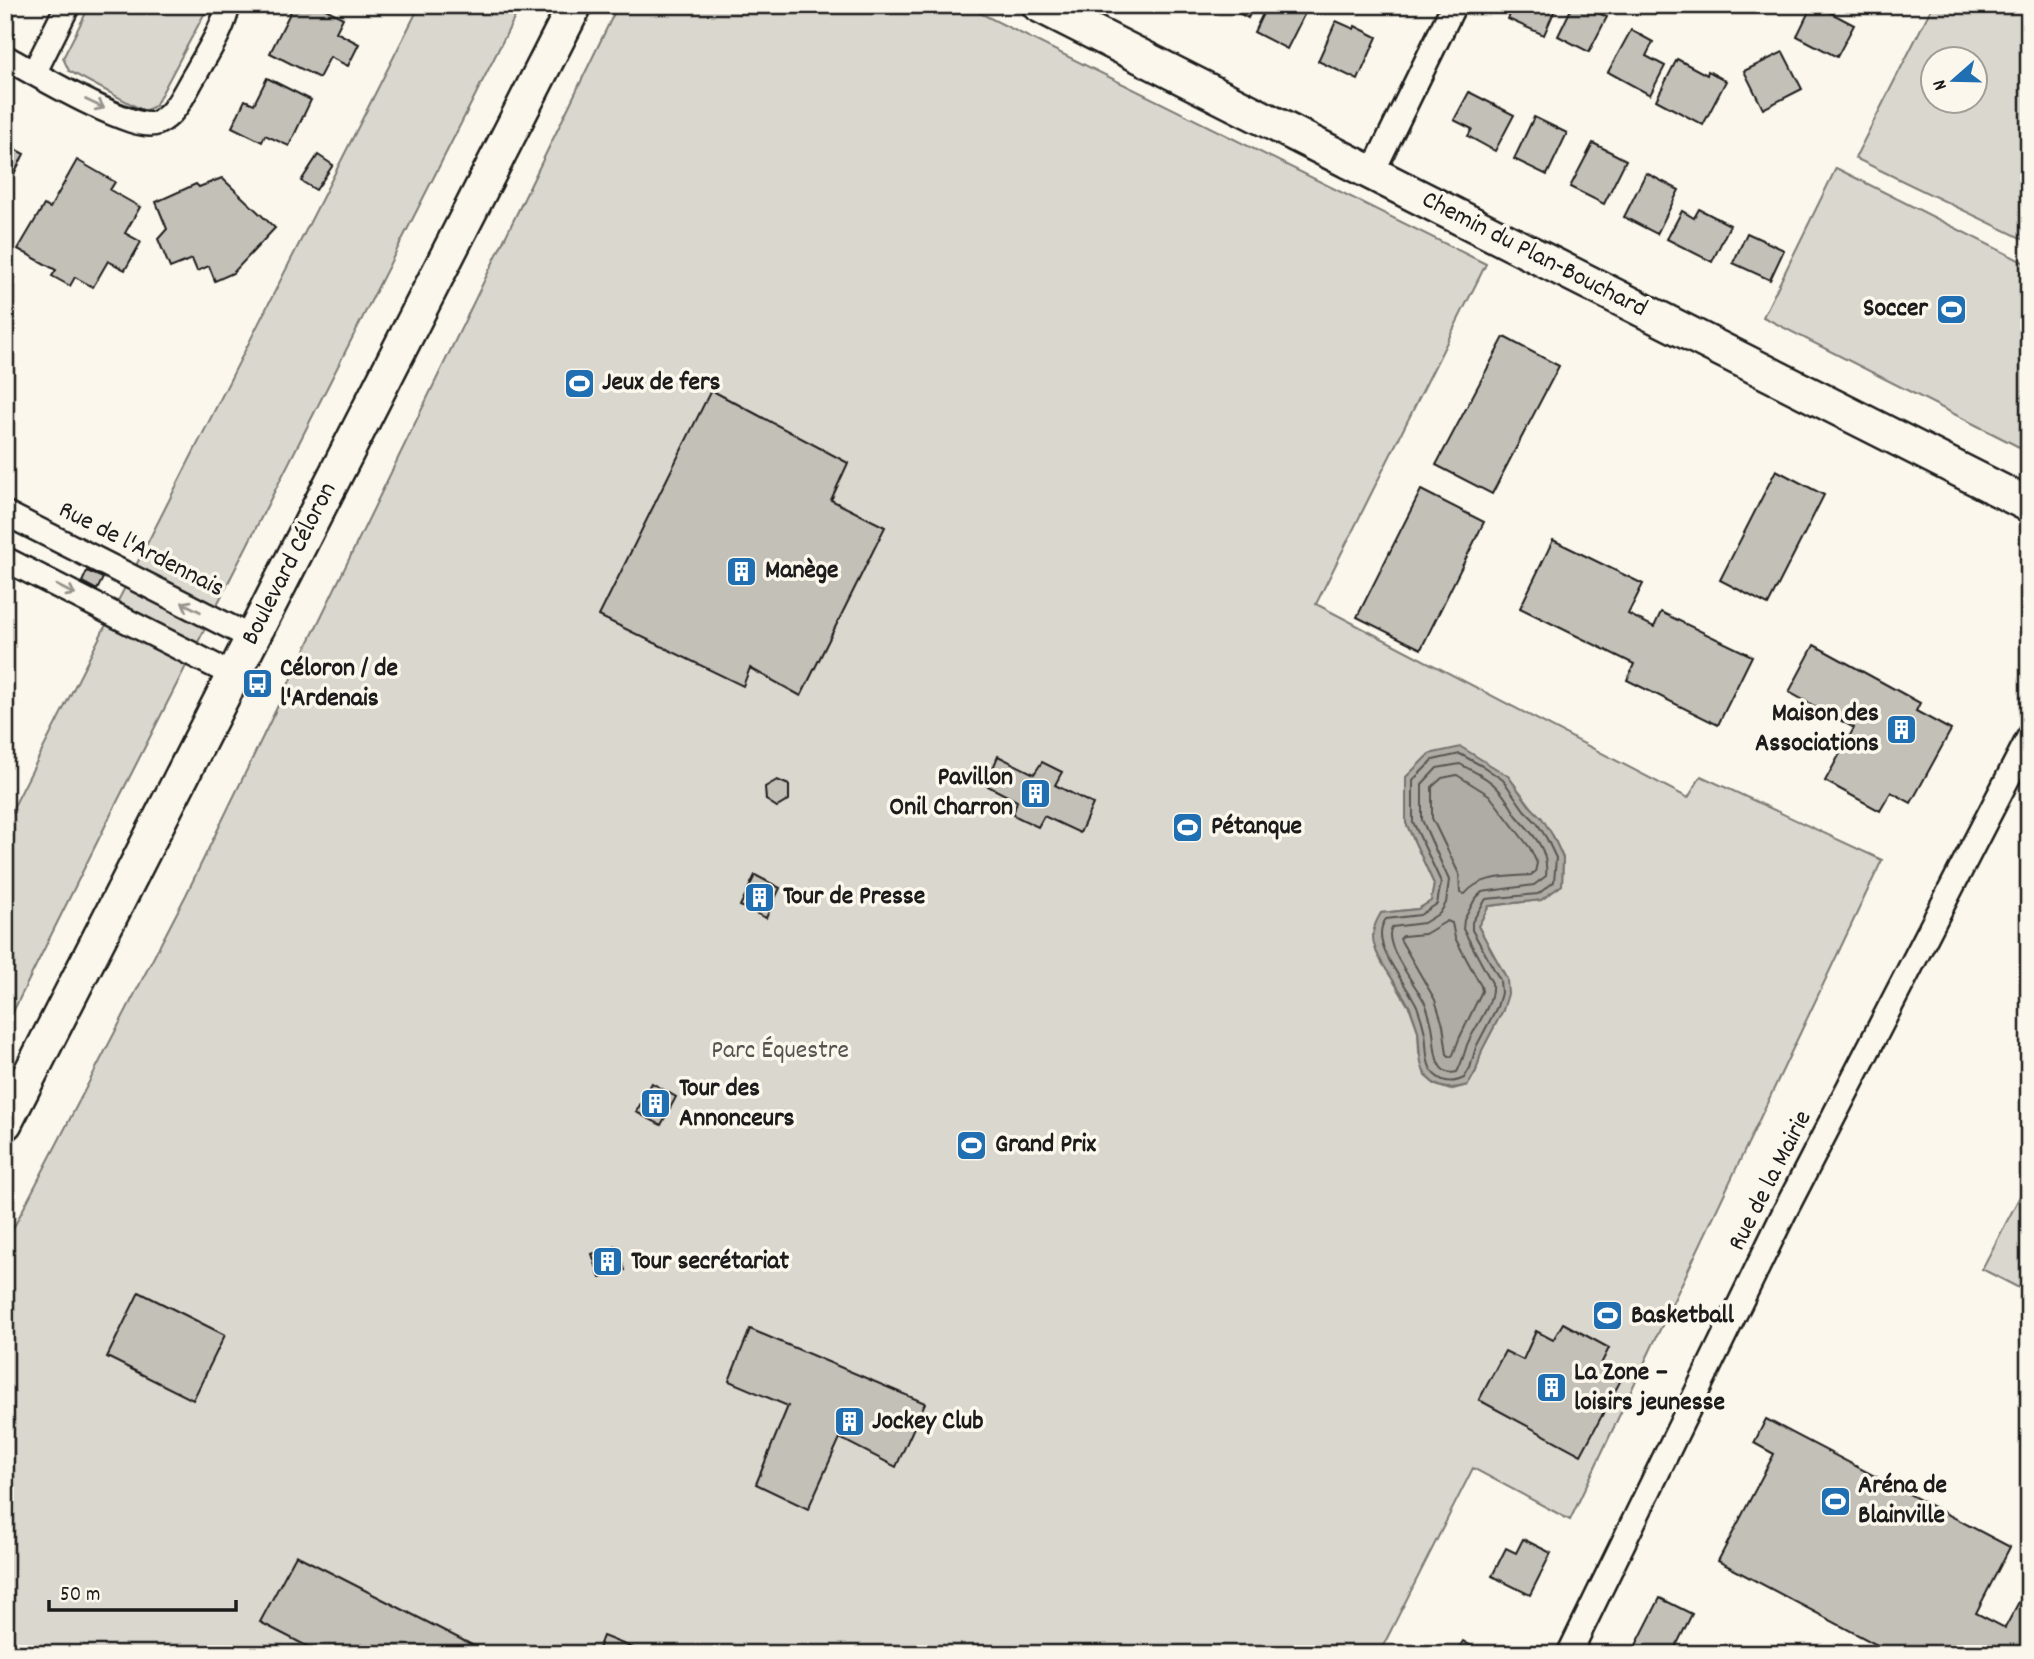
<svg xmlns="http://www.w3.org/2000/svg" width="2034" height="1659" viewBox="0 0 2034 1659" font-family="Dekko,sans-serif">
<rect width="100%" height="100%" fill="#fbf7ec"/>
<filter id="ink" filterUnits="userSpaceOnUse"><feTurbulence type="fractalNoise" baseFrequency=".0143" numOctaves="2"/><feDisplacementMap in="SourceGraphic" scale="14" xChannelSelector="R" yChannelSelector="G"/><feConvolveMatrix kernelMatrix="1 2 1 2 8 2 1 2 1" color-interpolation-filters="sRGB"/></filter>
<g filter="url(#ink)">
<g fill="#dad7ce" stroke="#7b7a75" stroke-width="2" fill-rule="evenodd">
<polygon points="90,5 209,5 155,106 144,111 69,71 63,58"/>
<polygon points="420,5 521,5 117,802 5,1028 5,824"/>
<path d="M618 5H964L1486 264 1316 604 1688 798 1701 776 1882 860 1570 1520 1473 1468 1379 1654H5V1244L186 895ZM1508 776 1553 836 1563 858 1562 885 1541 900 1489 906 1478 926 1507 979 1503 1010 1482 1050 1476 1071 1468 1085 1450 1090 1436 1085 1425 1076 1419 1052 1418 1031 1410 1009 1377 953 1374 943 1381 913 1418 909 1431 901 1434 884 1406 823Z"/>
<path d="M1933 5H2029V242L1855 158ZM1932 60H1974V102H1932Z"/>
<polygon points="1836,168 2029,265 2029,452 1763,317"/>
<polygon points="2029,1179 2029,1293 1982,1269"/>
</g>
<path fill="#afaca5" stroke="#74726e" stroke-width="2" d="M1461 747 1508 776 1529 805 1542 818 1553 836 1563 858 1562 885 1541 900 1489 906 1478 926 1507 979 1508 994 1503 1010 1482 1050 1476 1071 1468 1085C1453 1089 1440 1091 1428 1078 1418 1067 1420 1045 1418 1031 1416 1024 1413 1017 1411 1010 1402 989 1379 965 1374 944 1371 932 1375 923 1381 913L1418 909 1431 901 1434 884 1406 823V777L1429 754Z"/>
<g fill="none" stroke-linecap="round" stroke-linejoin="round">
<g stroke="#575653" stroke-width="2">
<path d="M1460 754 1484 767 1503 780 1524 810 1537 823 1547 839 1556 858 1554 882 1538 894 1486 899 1472 922V930L1500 980 1501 993 1497 1007 1476 1047 1470 1068 1464 1078C1454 1083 1443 1083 1434 1074 1425 1064 1427 1045 1425 1033 1423 1024 1420 1014 1417 1006 1407 983 1367 943 1386 919L1420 915 1437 904 1441 882 1413 822V780L1433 760Z"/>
<path d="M1460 764C1472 771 1488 777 1497 788 1505 795 1510 806 1516 815 1533 835 1549 848 1546 876L1534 885 1482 892 1475 899 1464 920 1463 929 1492 983C1494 1006 1475 1025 1467 1045 1464 1054 1462 1063 1457 1072 1434 1078 1435 1047 1433 1032 1432 1023 1429 1014 1426 1005 1418 987 1381 944 1392 927L1424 923 1440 913 1446 903 1449 880 1422 820V784L1437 768Z"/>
<path d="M1457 775 1489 795 1530 848 1537 863 1535 872 1531 875C1508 877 1480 875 1465 894L1460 893 1459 874 1432 818V787L1442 778Z"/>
<polygon points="1447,921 1452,923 1455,938 1481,986 1482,991 1459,1039 1453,1055 1450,1057 1447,1054 1443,1025 1435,1000 1400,939 1403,936 1425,934"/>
</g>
</g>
<g fill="#c3c0b8" stroke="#1c1c1c" stroke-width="2">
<polygon points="294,5 318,5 343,18 336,32 359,44 348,66 330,57 319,78 270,53"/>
<polygon points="1224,5 1254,5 1248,18"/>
<polygon points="1267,5 1296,5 1306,11 1287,49 1254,32"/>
<polygon points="1514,5 1557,5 1544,35 1508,19"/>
<polygon points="1573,5 1583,5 1607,17 1589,52 1558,36"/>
<polygon points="1812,5 1816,5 1854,25 1837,57 1797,36"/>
<polygon points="1336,21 1354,29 1355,26 1377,37 1358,80 1318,61"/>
<polygon points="1631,30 1653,42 1646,56 1665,66 1650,95 1608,72"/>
<polygon points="1783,52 1802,89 1763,109 1744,71"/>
<polygon points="1677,59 1707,75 1708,71 1726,81 1703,125 1656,100"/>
<polygon points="267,78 311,100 289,146 265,135 262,142 232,127 245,100 254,104"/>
<polygon points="1469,92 1514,115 1495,151 1468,136 1472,129 1454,120"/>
<polygon points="1534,117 1567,133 1547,175 1514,159"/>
<polygon points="1593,143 1626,160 1604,204 1570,187"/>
<polygon points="5,144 24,154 12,178 5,175"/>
<polygon points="318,155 333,165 316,190 301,181"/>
<polygon points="77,160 115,182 110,190 140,207 125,233 141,242 125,270 108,261 93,287 75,277 70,286 52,276 56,270 18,249 44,205 50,208"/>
<polygon points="1646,173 1679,190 1657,234 1624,217"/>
<polygon points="222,178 275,228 233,273 215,281 209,266 197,271 192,259 170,268 158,239 167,229 156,202 196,184 199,187"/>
<polygon points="1699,209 1730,225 1712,262 1667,239 1682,211 1694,218"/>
<polygon points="1747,233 1784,250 1770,280 1733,263"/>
<polygon points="1504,337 1559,366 1492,494 1436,465"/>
<polygon points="711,390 848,463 831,500 885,527 801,696 750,668 743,686 599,616"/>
<polygon points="1776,470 1824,495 1768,605 1720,580"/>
<polygon points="1421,490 1484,522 1421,649 1357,617"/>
<polygon points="1553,540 1643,584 1628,614 1654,627 1661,612 1752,656 1718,725 1627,680 1634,664 1520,608"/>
<polygon points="87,571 103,578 97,590 82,582"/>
<polygon points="1814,645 1920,703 1916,711 1951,730 1911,803 1891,792 1880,811 1825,781 1854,728 1789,692"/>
<polygon points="998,756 1034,774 1042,762 1062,772 1055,785 1093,804 1080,833 1044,816 1038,827 1013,815 1017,801 986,785"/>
<polygon points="777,780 789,785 789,800 777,807 766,800 765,787"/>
<polygon points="755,875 780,888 766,918 740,906"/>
<polygon points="652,1083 676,1097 661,1125 636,1112"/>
<polygon points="617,1246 625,1270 600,1278 592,1254"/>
<polygon points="139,1292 225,1335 193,1400 107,1357"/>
<polygon points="1563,1323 1609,1348 1601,1364 1623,1376 1581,1455 1479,1400 1505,1351 1523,1360 1536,1331 1553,1340"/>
<polygon points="750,1329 925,1403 896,1467 840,1438 808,1509 756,1484 788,1406 729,1381"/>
<polygon points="1766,1419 2010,1547 1976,1613 2005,1628 2029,1583 2029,1654 1894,1654 1718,1561 1774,1454 1754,1443"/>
<polygon points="1523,1539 1551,1553 1530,1595 1492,1576 1506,1548 1516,1553"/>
<polygon points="296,1555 478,1648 475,1654 322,1654 260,1622"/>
<polygon points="1660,1598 1692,1614 1672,1654 1644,1654 1634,1649"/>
<polygon points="603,1636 648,1654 596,1654"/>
<polygon points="1463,1641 1485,1654 1455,1654"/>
</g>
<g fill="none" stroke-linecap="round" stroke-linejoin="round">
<defs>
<g id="street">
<path d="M5 57C30 71 134 133 157 123 177 114 185 90 196 73 208 51 223 30 228 5"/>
<polyline points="34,73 68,5"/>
<polyline points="1372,173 1454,5"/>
<polyline points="5,513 252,638"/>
<polyline points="5,559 233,675"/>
<polyline points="1569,1654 1784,1213 2029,737"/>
</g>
<g id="secondary">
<polyline points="1039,5 2029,505"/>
<polyline points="5,1123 575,5"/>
</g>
</defs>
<use href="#street" stroke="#1c1c1c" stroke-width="28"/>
<use href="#secondary" stroke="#1c1c1c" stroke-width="38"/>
<use href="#street" stroke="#fbf7ec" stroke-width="23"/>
<use href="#secondary" stroke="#fbf7ec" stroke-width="33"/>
</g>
<defs><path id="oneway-shaft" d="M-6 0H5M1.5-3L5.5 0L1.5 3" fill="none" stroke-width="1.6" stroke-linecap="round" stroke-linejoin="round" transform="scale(1.75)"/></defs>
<g stroke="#97948e">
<use href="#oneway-shaft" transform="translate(95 104) rotate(25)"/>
<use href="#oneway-shaft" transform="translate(66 590) rotate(27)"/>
<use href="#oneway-shaft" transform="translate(191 607) rotate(-153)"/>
</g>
</g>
<defs>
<symbol id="stadium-square" viewBox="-11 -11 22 22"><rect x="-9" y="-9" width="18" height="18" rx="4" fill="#1f6fb2" stroke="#fbf7ec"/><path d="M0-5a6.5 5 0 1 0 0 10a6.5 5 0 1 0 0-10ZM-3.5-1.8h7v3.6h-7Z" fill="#fff"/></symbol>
<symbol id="building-square" viewBox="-11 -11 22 22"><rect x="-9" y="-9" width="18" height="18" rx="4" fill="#1f6fb2" stroke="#fbf7ec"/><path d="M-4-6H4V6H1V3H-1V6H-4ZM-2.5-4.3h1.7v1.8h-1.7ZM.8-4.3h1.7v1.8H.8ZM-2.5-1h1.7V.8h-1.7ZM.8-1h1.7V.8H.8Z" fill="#fff"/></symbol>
<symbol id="bus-square" viewBox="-11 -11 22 22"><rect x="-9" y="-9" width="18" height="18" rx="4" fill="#1f6fb2" stroke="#fbf7ec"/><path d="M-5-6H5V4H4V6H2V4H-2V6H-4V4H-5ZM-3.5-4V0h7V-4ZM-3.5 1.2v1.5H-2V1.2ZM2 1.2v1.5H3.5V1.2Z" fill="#fff"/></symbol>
</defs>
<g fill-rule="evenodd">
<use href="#stadium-square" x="1934" y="292" width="35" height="35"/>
<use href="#stadium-square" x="562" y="366" width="35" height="35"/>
<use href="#building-square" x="724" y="554" width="35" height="35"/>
<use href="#bus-square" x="240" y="666" width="35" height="35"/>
<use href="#building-square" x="1884" y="712" width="35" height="35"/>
<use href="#building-square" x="1018" y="776" width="35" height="35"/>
<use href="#stadium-square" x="1170" y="810" width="35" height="35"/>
<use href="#building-square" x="742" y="880" width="35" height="35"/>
<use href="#building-square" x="638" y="1086" width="35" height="35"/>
<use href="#stadium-square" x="954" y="1128" width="35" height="35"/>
<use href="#building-square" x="590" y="1244" width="35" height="35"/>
<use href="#stadium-square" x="1590" y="1298" width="35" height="35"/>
<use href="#building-square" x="1534" y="1370" width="35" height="35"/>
<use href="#building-square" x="832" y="1404" width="35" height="35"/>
<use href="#stadium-square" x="1818" y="1484" width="35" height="35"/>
</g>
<g text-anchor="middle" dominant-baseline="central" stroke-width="7" stroke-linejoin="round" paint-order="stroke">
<g font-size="26" fill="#1c1c1c" stroke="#fbf7ec">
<text transform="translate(1534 255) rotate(27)">Chemin du Plan-Bouchard</text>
<text transform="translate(141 550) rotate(27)">Rue de l'Ardennais</text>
<text transform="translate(290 564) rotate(-63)">Boulevard Céloron</text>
<text transform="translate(1771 1181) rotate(-63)">Rue de la Mairie</text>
</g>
<g font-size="26" font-weight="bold" fill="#1c1c1c" stroke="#fbf7ec" text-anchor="start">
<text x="1928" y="309" text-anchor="end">Soccer</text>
<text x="602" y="383">Jeux de fers</text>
<text x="765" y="571">Manège</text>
<text x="280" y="669">Céloron / de<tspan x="280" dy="30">l'Ardenais</tspan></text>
<text x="1879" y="714" text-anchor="end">Maison des<tspan x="1879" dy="30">Associations</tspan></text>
<text x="1013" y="778" text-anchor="end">Pavillon<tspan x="1013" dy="30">Onil Charron</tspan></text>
<text x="1211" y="827">Pétanque</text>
<text x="783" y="897">Tour de Presse</text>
<text x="679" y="1089">Tour des<tspan x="679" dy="30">Annonceurs</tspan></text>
<text x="995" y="1145">Grand Prix</text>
<text x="631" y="1262">Tour secrétariat</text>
<text x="1631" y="1316">Basketball</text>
<text x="1574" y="1373">La Zone –<tspan x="1574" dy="30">loisirs jeunesse</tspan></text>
<text x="872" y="1422">Jockey Club</text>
<text x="1858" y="1486">Aréna de<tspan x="1858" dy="30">Blainville</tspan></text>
</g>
<g font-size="26" fill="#555451" stroke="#fbf7ec">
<text x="780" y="1051">Parc Équestre</text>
</g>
</g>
<rect width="2034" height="1659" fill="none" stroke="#fbf7ec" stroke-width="28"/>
<rect x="14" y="14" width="2006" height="1631" fill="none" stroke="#1c1c1c" stroke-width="2.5" filter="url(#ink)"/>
<g transform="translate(1954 80) rotate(250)"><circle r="33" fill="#fbf7ec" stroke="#a29f99" stroke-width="2"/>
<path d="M0-5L12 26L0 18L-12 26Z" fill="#1f6fb2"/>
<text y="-10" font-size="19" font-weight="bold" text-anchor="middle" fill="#1c1c1c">N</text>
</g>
<path d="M49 1600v10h187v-10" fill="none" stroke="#1c1c1c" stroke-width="3.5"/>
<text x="60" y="1600" font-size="21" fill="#1c1c1c" stroke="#fbf7ec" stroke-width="5" paint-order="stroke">50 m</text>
</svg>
